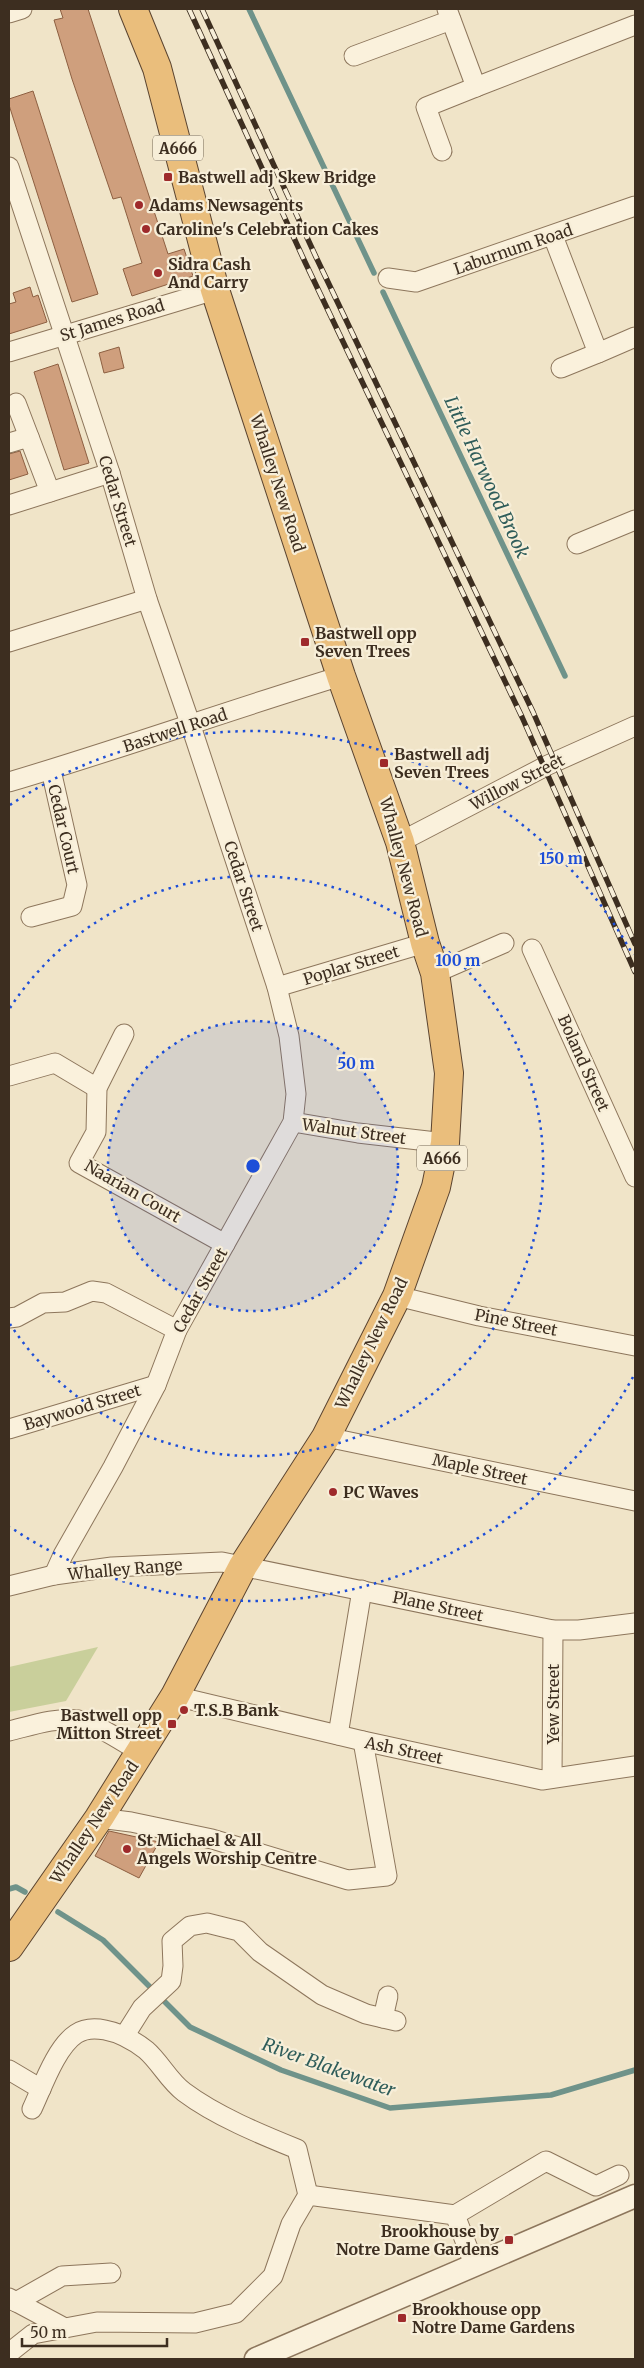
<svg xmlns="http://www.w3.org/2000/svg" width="644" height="2368" viewBox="0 0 644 2368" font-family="Merriweather,serif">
<rect width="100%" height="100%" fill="#f0e4c8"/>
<polygon fill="#c9cf9b" points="98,1647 66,1701 9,1712 9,1667"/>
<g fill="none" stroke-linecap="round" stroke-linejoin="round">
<g stroke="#6f938a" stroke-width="5.5">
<polyline points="249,9 374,273"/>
<polyline points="383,292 565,676"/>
<polyline points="9,1889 16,1887 25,1892"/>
<polyline points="58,1912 103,1940 190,2027 281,2070 390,2108 551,2095 635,2070"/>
</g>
</g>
<g fill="#cf9f7d" stroke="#8d5f41">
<polygon points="60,9 88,9 168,254 184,249 193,276 132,296 123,269 142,263 121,197 113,199 72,79 54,20 63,18"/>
<polygon points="33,91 98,294 72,302 9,105 9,99"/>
<polygon points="30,287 33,297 38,295 47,322 9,334 9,304 16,302 13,293"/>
<polygon points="119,347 124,368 104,373 99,353"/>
<polygon points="58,364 89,463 64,470 34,372"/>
<polygon points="20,451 28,474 9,480 9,454"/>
<polygon points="109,1831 159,1842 139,1878 95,1856"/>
</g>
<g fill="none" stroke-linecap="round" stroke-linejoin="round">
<defs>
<g id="minor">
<polyline points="447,9 476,87 635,25"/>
<polyline points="9,13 22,9"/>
<polyline points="354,56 451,20"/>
<polyline points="442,151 426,107 476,87"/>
<polyline points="9,167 110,473 147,599 191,726 277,987 289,1036 296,1094 293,1122 177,1330 156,1385 113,1467 63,1555 54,1575"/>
<polyline points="553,236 598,353 635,337"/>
<polyline points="388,278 416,282 635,206"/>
<polyline points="9,352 215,290"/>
<polyline points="561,368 598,353"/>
<polyline points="16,403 50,492"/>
<polyline points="9,443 29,437"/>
<polyline points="9,505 110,473"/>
<polyline points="577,544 635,520"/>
<polyline points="9,642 147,599"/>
<path d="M9 782C120 749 230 710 341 676"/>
<polyline points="400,842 548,765 635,726"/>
<polyline points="31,917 72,906 77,885 51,770"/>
<polyline points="532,949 635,1177"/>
<polyline points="435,973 504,943"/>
<polyline points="277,987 425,943"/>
<polyline points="124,1034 97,1088 96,1132 79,1163 225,1244"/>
<polyline points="9,1076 55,1063 97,1088"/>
<polyline points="293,1122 358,1133 445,1143"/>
<polyline points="397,1296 479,1316 635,1346"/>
<polyline points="9,1318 17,1317 43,1303 65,1302 92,1291 106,1293 177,1330"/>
<polyline points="9,1429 156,1385"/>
<polyline points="326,1437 635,1501"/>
<polyline points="9,1586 54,1575 112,1567 222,1562 553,1630 579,1630 635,1623"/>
<polyline points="175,1696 363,1741 542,1780 635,1766"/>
<path d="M9 1731C30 1726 56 1717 78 1720 94 1722 125 1743 140 1752"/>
<polyline points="338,1735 362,1590"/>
<polyline points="552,1778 553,1630"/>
<polyline points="99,1818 131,1822 212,1839 348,1880 387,1876 363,1741"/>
<polyline points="383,2018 388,1996"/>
<polyline points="125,2035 142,2008 171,1981 173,1966 172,1941 190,1926 207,1923 239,1931 260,1952 322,1995 366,2014 396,2021"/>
<polyline points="9,2070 41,2089"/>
<path d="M32 2109C42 2088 56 2047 76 2034 85 2028 95 2028 105 2030 121 2033 133 2040 146 2050 160 2062 169 2081 184 2092 216 2116 260 2134 297 2149L308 2195"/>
<polyline points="455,2215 546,2161 596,2186 619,2175"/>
<polyline points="9,2298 65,2328"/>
<polyline points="16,2302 62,2276 111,2273"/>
<polyline points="9,2353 33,2334 97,2322 195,2323 236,2313 273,2276 291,2224 308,2195 455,2215 474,2264"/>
</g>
<polyline id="tertiary" points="256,2359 635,2196"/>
<polyline id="trunk" points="9,1947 99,1818 140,1752 175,1696 243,1566 326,1437 397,1296 436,1187 445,1143 449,1073 435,973 425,943 400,842 341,676 215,290 157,68 133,9"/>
</defs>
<use href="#minor" stroke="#8d765c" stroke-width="21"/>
<use href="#tertiary" stroke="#8d765c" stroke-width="25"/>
<use href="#trunk" stroke="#5b4430" stroke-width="30"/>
<use href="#minor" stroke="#faf1dc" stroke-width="19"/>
<use href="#tertiary" stroke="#faf1dc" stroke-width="22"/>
<use href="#trunk" stroke="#eabe7c" stroke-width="28"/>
<defs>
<g id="rail">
<polyline points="189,9 305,262 522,717 635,972"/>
<polyline points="202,9 316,257 533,712 635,944"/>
</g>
</defs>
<use href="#rail" stroke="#3d2e20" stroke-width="5.5"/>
<use href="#rail" stroke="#f7eed8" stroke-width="4" stroke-dasharray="11" stroke-linecap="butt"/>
</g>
<circle cx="253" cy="1166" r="145" fill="#1d4ed8" fill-opacity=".12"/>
<g fill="none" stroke="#1d4ed8" stroke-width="2.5" stroke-dasharray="2.5 5">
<circle cx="253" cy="1166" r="145"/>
<path d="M10 1008A290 290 0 1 1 10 1324"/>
<path d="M633 1377A435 435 0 0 1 10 1527M10 805A435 435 0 0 1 633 955"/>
</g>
<g fill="#9e2a2b" stroke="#f7eed8" stroke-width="2">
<rect x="163" y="172" width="10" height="10" rx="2.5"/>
<circle cx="139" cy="205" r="5"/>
<circle cx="146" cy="229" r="5"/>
<circle cx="158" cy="273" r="5"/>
<rect x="300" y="637" width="10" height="10" rx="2.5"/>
<rect x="379" y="758" width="10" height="10" rx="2.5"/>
<circle cx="333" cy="1492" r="5"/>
<circle cx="184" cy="1710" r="5"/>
<rect x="167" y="1719" width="10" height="10" rx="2.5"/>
<circle cx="127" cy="1849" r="5"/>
<rect x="504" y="2235" width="10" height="10" rx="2.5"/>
<rect x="397" y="2313" width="10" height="10" rx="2.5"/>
</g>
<g text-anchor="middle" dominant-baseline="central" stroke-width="4.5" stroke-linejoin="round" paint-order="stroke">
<g fill="#f7eed8" stroke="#756857" stroke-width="1">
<rect x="153" y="135.5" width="50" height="25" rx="4"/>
<rect x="417" y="1145.5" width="50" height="25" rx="4"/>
</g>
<g font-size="15" font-weight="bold" fill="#3d2e20">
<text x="178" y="148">A666</text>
<text x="442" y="1158">A666</text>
</g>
<g font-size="16" font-weight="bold" fill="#3d2e20" stroke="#f7eed8" text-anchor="start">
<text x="178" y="177">Bastwell adj Skew Bridge</text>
<text x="149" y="205">Adams Newsagents</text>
<text x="156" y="229">Caroline's Celebration Cakes</text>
<text x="168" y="264">Sidra Cash<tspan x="168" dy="18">And Carry</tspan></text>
<text x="315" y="633">Bastwell opp<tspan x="315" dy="18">Seven Trees</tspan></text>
<text x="394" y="754">Bastwell adj<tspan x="394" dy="18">Seven Trees</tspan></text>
<text x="343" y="1492">PC Waves</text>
<text x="194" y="1710">T.S.B Bank</text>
<text x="162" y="1715" text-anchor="end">Bastwell opp<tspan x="162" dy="18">Mitton Street</tspan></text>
<text x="137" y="1840">St Michael &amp; All<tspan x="137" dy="18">Angels Worship Centre</tspan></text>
<text x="499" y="2231" text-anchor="end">Brookhouse by<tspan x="499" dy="18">Notre Dame Gardens</tspan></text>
<text x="412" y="2309">Brookhouse opp<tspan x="412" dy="18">Notre Dame Gardens</tspan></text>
</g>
<g font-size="16" fill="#3d2e20" stroke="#f7eed8">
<text transform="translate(513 249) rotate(-19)">Laburnum Road</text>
<text transform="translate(112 320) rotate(-17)">St James Road</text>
<text transform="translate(278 483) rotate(72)">Whalley New Road</text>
<text transform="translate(118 501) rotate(73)">Cedar Street</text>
<text transform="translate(175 730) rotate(-18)">Bastwell Road</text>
<text transform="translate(517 782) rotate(-27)">Willow Street</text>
<text transform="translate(64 829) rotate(77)">Cedar Court</text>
<text transform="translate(404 867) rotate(75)">Whalley New Road</text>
<text transform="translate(244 886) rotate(72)">Cedar Street</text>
<text transform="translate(351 965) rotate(-17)">Poplar Street</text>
<text transform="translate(584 1063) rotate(66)">Boland Street</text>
<text transform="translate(354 1131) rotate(8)">Walnut Street</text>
<text transform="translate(133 1191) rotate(30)">Naarian Court</text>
<text transform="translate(200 1290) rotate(-61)">Cedar Street</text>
<text transform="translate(516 1322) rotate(11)">Pine Street</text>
<text transform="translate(371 1343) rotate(-64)">Whalley New Road</text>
<text transform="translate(82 1407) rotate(-17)">Baywood Street</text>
<text transform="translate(480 1469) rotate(12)">Maple Street</text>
<text transform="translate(125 1569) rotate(-5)">Whalley Range</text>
<text transform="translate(438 1606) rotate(12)">Plane Street</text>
<text transform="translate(553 1704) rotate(-90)">Yew Street</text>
<text transform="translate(404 1750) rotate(12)">Ash Street</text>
<text transform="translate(94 1822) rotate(-56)">Whalley New Road</text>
</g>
<g font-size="18" font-style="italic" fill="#2f5d5a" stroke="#f7eed8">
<text transform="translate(487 477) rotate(65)">Little Harwood Brook</text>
<text transform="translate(329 2067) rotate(20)">River Blakewater</text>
</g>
</g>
<circle cx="253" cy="1166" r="8" fill="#1d4ed8" stroke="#f7eed8" stroke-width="2.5"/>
<g font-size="15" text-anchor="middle" font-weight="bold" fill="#1d4ed8" stroke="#f7eed8" stroke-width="4.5" stroke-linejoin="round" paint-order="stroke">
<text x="561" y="864">150 m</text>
<text x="458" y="966">100 m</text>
<text x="356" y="1069">50 m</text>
</g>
<rect width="644" height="2368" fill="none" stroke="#3d2e20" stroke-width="20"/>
<path d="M22 2338v8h145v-8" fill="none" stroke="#3d2e20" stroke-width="2.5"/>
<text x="30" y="2338" font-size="15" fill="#3d2e20" stroke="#f7eed8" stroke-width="4" paint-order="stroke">50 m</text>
</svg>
